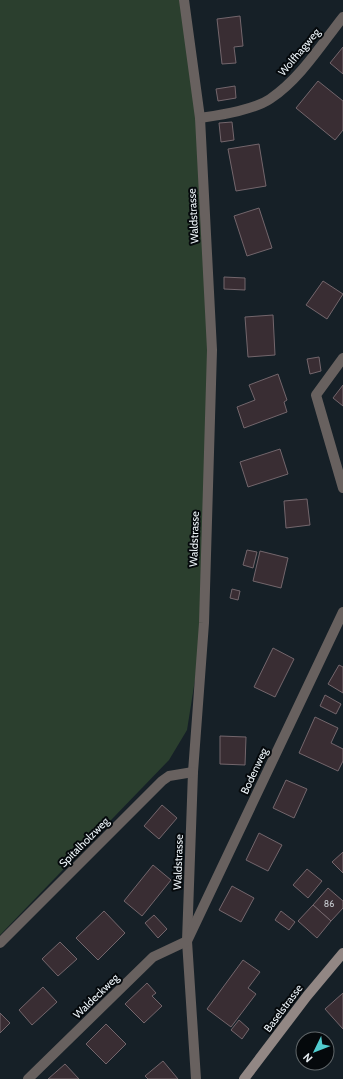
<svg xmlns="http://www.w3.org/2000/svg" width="343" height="1079" viewBox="0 0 343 1079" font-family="Cabin,sans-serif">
<rect width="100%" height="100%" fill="#162027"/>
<polygon fill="#2b3f2e" points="0,0 184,0 200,118 212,350 204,623 187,730 169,760 0,935"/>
<g fill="#392d33" stroke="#73666c">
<polygon points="240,16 243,46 234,47 236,63 222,64 217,19"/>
<polygon points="343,47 343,74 330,63"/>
<polygon points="318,81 343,101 343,130 335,140 296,108"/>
<polygon points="235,86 236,98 218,101 216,89"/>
<polygon points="232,122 234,140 221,142 219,123"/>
<polygon points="259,144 266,186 236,191 228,149"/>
<polygon points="259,208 272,248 247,256 234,216"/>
<polygon points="224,277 245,278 245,290 224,289"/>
<polygon points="323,281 343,294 327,319 306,305"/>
<polygon points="273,315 275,355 248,357 245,317"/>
<polygon points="319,357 321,371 310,374 307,359"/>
<polygon points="278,374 287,400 284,402 287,412 244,428 237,407 255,400 249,385"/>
<polygon points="343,385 343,406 333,398"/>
<polygon points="280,449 288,474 248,487 240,462"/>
<polygon points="307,499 310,525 286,528 284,501"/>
<polygon points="247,550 257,552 253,568 243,565"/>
<polygon points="260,551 288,558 281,588 253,581"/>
<polygon points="232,589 240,591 238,600 230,598"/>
<polygon points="273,648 294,659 275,697 254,687"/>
<polygon points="339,665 343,667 343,693 328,684"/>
<polygon points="325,695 341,704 336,714 320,706"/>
<polygon points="315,717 338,728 331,743 343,749 343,761 338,771 299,753"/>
<polygon points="220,736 246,737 245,765 220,764"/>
<polygon points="286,780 307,789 294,818 273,808"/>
<polygon points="162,805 177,818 159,839 144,826"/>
<polygon points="259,833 282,845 268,871 246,860"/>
<polygon points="343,852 343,873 332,862"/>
<polygon points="153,865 171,880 142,916 124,901"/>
<polygon points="307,869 322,881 308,898 293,885"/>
<polygon points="232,886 254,898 241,922 219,910"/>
<polygon points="328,888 343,901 343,908 331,921 313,905"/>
<polygon points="313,905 331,921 317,938 298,921"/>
<polygon points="104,911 125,933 98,960 76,938"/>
<polygon points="281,911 295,922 289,930 275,920"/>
<polygon points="154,915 167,929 158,938 145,923"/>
<polygon points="60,942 77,959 58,976 42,959"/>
<polygon points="243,960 260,972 248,988 256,994 231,1027 207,1009"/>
<polygon points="147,983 156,993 152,996 162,1006 144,1023 125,1004"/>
<polygon points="43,987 57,1002 32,1025 19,1010"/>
<polygon points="343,993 343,1029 325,1009"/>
<polygon points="0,1013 10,1023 0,1033"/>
<polygon points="239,1020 249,1029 242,1039 231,1030"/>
<polygon points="106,1024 126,1044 106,1064 86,1044"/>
<polygon points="163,1061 178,1079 148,1079 145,1076"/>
<polygon points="65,1064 79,1079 48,1079"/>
</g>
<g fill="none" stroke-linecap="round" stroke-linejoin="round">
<g stroke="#68615f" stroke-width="10">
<polyline points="184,0 200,118 212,350 204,623 193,772 187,941 196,1079"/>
<path d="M200 118C219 115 254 110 270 99 300 79 321 45 343 17"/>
<polyline points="343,358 316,395 343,488"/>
<polyline points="0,943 162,781 169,776 193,772"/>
<polyline points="28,1079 153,957 187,941 343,612"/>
</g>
<polyline stroke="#928784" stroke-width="10" points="244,1079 307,996 343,953"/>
</g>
<g text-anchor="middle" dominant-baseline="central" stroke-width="4" stroke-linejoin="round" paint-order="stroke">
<g font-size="9" fill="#bfc2c7">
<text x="329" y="903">86</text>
</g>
<g font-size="11" fill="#ecf3f8" stroke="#05090c">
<text transform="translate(299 52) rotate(-50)">Wolfhagweg</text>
<text transform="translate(193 216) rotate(-93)">Waldstrasse</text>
<text transform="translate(194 539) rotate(-88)">Waldstrasse</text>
<text transform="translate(254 771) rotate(-65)">Bodenweg</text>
<text transform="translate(84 842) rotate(-45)">Spitalholzweg</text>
<text transform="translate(178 862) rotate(-88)">Waldstrasse</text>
<text transform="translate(96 996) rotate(-44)">Waldeckweg</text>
<text transform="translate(283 1008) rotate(-53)">Baselstrasse</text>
</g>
</g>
<g transform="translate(315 1051) rotate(227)"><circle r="19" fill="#05090c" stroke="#61676a"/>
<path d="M0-3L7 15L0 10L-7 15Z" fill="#52cdd0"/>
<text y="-6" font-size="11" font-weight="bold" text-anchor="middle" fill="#ecf3f8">N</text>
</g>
</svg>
